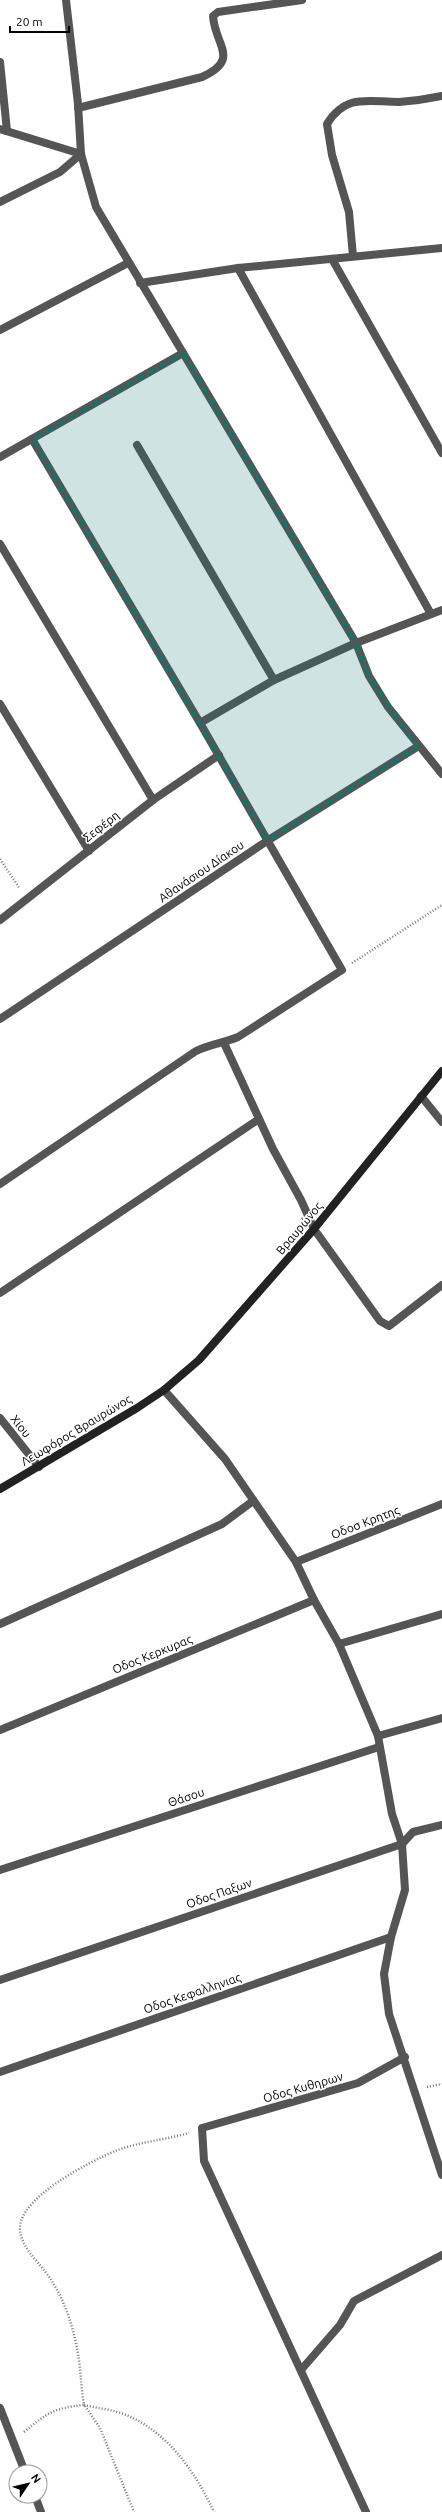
<svg xmlns="http://www.w3.org/2000/svg" width="442" height="2512" viewBox="0 0 442 2512" font-family="Ubuntu,sans-serif">
<rect width="100%" height="100%" fill="#fff"/>
<g fill="none" stroke-linecap="round" stroke-linejoin="round">
<g stroke="#777" stroke-width="2.5" stroke-dasharray="1 2" stroke-linecap="butt">
<polyline points="0,859 20,889"/>
<polyline points="352,963 442,905"/>
<polyline points="427,2087 442,2084"/>
<path d="M84 2405C96 2408 109 2409 121 2413 166 2429 195 2471 214 2512"/>
<polyline points="85,2406 100,2428 134,2512"/>
<path d="M24 2432C47 2413 54 2408 84 2405 81 2388 81 2371 78 2354 74 2330 66 2304 53 2283 44 2266 21 2250 20 2229 19 2197 90 2162 115 2151 138 2142 165 2140 189 2133"/>
</g>
<g stroke="#555" stroke-width="8">
<polyline points="66,0 78,104 81,154 96,207 356,643 369,676 388,707 442,774"/>
<polyline points="0,62 7,131"/>
<path d="M78 108 202 77C241 59 215 46 213 16L218 12 302 0"/>
<polyline points="0,129 81,154"/>
<polyline points="0,202 60,172 81,154"/>
<path d="M353 256 349 212 332 155 327 124C346 93 369 102 399 102 413 101 428 99 442 96"/>
<polyline points="332,259 442,453"/>
<polyline points="238,268 431,614"/>
<polyline points="140,283 238,268 442,248"/>
<polyline points="0,330 128,263"/>
<polyline points="137,445 274,680"/>
<polyline points="0,457 183,353"/>
<polyline points="0,544 153,800"/>
<polyline points="0,704 89,851"/>
<polyline points="200,723 274,680 356,643 442,610"/>
<polyline points="0,920 153,800 219,755"/>
<polyline points="0,1019 267,841 417,747"/>
<polyline points="224,1043 273,1149 301,1200 314,1229 380,1321 389,1326 442,1285"/>
<polyline points="421,1096 442,1122"/>
<path d="M0 1184 196 1051C210 1044 224 1043 238 1037L342 970 200 723 32 439"/>
<polyline points="0,1293 259,1119"/>
<polyline points="164,1390 225,1459 296,1562 314,1600 339,1644 378,1736 392,1814 402,1844 405,1890 391,1937 384,1974 389,2014 442,2175"/>
<polyline points="0,1418 39,1467"/>
<polyline points="296,1562 442,1504"/>
<polyline points="0,1624 222,1524 253,1501"/>
<polyline points="339,1644 442,1614"/>
<polyline points="0,1730 314,1600"/>
<polyline points="378,1736 442,1718"/>
<polyline points="0,1870 379,1747"/>
<polyline points="0,1980 402,1844 413,1832 442,1825"/>
<polyline points="0,2072 391,1937"/>
<polyline points="301,2370 340,2325 354,2301 442,2255"/>
<polyline points="0,2408 25,2472"/>
<polyline points="35,2496 41,2512"/>
<polyline points="366,2512 204,2161 202,2128 358,2083 405,2057"/>
</g>
<polyline stroke="#222" stroke-width="8" points="0,1489 137,1408 164,1390 199,1360 314,1229 442,1071"/>
</g>
<path fill="#0f766e" fill-opacity="0.2" stroke="#0f766e" stroke-width="3" stroke-dasharray="8 5" stroke-linejoin="round" d="M183 353 356 643 369 676 417 747 267 841 32 439Z"/>
<g text-anchor="middle" dominant-baseline="central" stroke-width="3" stroke-linejoin="round" paint-order="stroke">
<g font-size="12" fill="#000" stroke="#fff">
<text transform="translate(101 826) rotate(-38)">Σεφέρη</text>
<text transform="translate(201 871) rotate(-34)">Αθανάσιου Δίακου</text>
<text transform="translate(299 1228) rotate(-50)">Βραυρώνος</text>
<text transform="translate(21 1426) rotate(51)">Χίου</text>
<text transform="translate(76 1430) rotate(-31)">Λεωφόρος Βραυρώνος</text>
<text transform="translate(365 1522) rotate(-21)">Οδοσ Κρητης</text>
<text transform="translate(152 1654) rotate(-22)">Οδος Κερκυρας</text>
<text transform="translate(186 1797) rotate(-18)">Θάσου</text>
<text transform="translate(219 1893) rotate(-19)">Οδος Παξων</text>
<text transform="translate(192 1993) rotate(-19)">Οδος Κεφαλληνιας</text>
<text transform="translate(303 2087) rotate(-16)">Οδος Κυθηρων</text>
</g>
</g>
<g transform="translate(28 2484) rotate(55)"><circle r="19" fill="#ffffff" stroke="#999999"/>
<path d="M0-3L7 15L0 10L-7 15Z" fill="#000000"/>
<text y="-6" font-size="11" font-weight="bold" text-anchor="middle" fill="#000000">N</text>
</g>
<path d="M10 26v6h59v-6" fill="none" stroke="#000000" stroke-width="2"/>
<text x="16" y="26" font-size="12" fill="#000000" stroke="#ffffff" stroke-width="3" paint-order="stroke">20 m</text>
</svg>
